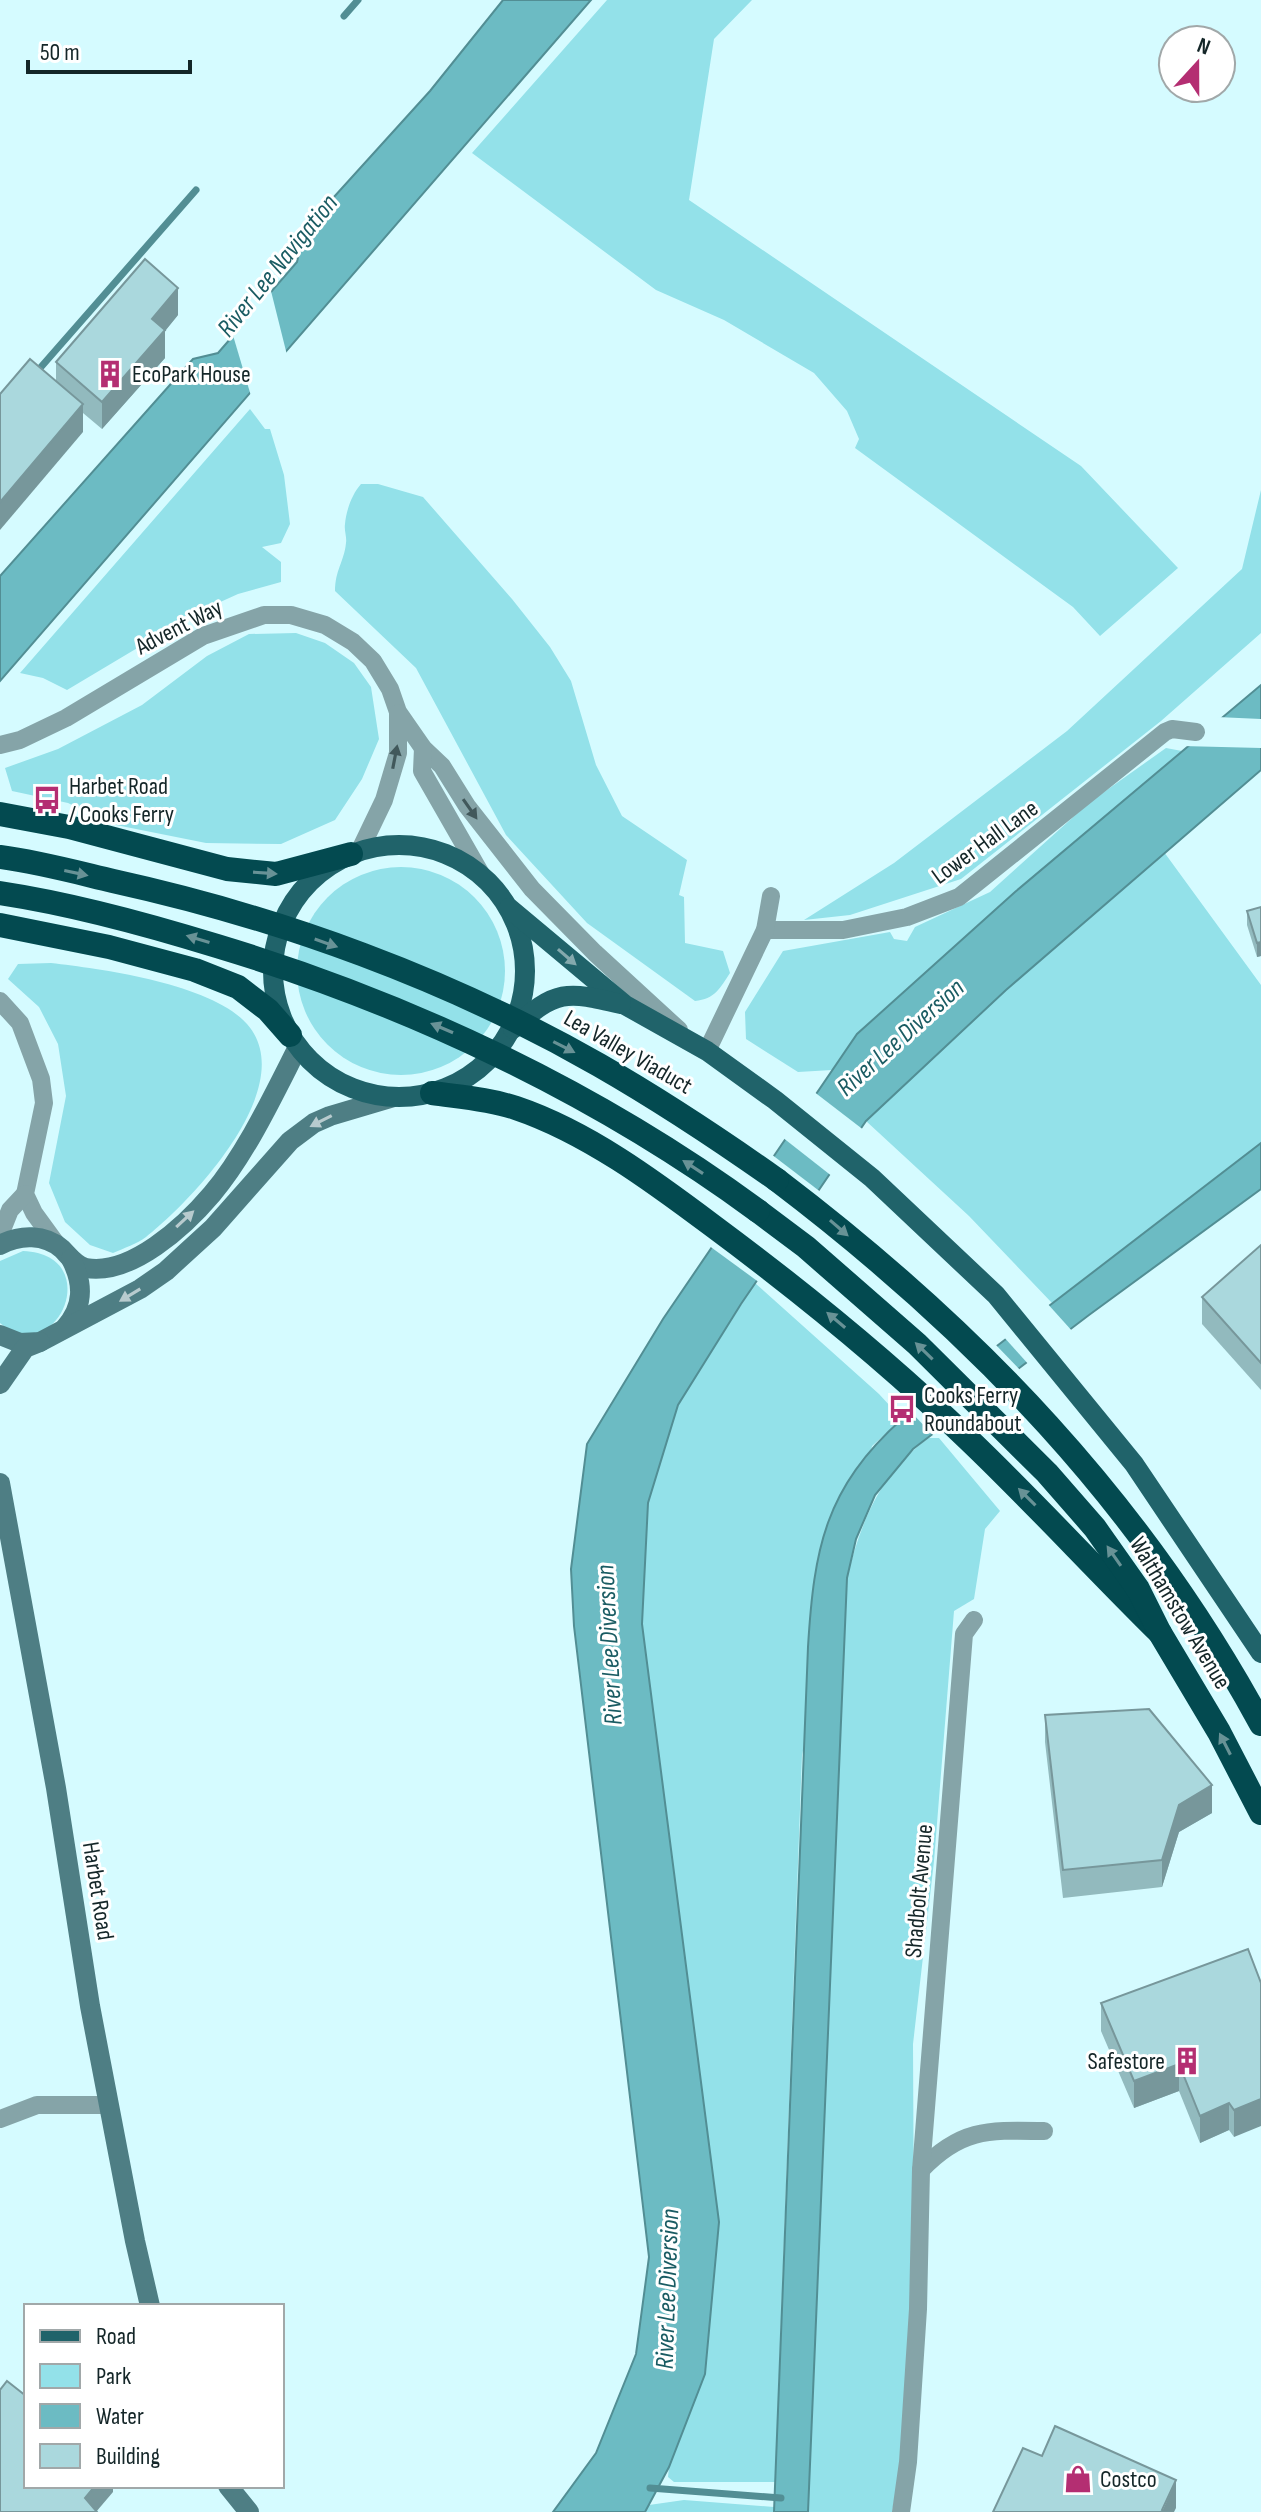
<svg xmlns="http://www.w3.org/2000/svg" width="1261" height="2512" viewBox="0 0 1261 2512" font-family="'Sofia Sans Condensed',sans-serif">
<rect width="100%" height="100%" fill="#d5fbff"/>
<g fill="#93e1e9">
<polygon points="607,0 752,0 714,39 689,200 1081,466 1178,568 1100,636 1073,607 855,448 859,439 847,411 814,373 724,320 656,290 472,153"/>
<polygon points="250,409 265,429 270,429 284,475 290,524 281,543 262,547 281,562 281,582 238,594 196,613 67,690 43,678 20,673"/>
<path d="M361 484H378L423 497 512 599 550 647 571 681 596 765 622 816 687 860 679 895 684 897 685 943 723 951 730 973C720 988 715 999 695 1001L587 923 506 835 416 668 335 591C335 570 344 562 346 543 347 537 344 531 345 524 346 511 352 494 361 484Z"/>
<polygon points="1261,490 1261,633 1161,721 961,879 850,915 804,920 894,863 1067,731 1242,569"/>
<polygon points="296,633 325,643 354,663 371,687 379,739 362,779 335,820 281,844 206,843 111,824 68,803 12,791 5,768 58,749 142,705 207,656 249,634"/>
<polygon points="1166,748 1182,751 1015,892 857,1034 832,1070 798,1072 746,1039 745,1012 783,951 890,932 894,939 907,941 915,927 990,892 1090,802"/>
<polygon points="1164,852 1261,985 1261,1143 1052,1303 969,1216 866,1121 1006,990"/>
<circle cx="401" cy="971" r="104"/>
<path d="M51 963C103 969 212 984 247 1024 301 1085 193 1200 146 1237 137 1244 124 1248 113 1253L90 1245 65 1222 49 1183 66 1096 58 1044 39 1007 8 979 18 964Z"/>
<path d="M23 1251C106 1254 58 1370 0 1323V1261Z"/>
<polygon points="755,1283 879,1394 902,1419 872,1446 802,1755 775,2482 674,2482 668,2477 669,2467 705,2374 719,2222 642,1624 648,1503 678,1405"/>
<path d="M929 1438H939L1000 1511 985 1529 974 1599 954 1611 934 1861 913 2044 914 2247 899 2475 892 2512H808L847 1578C860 1524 881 1471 929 1438Z"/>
<polygon points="684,2500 774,2507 774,2512 645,2512 649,2505"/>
</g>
<g fill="#6cbbc3" stroke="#528e94" stroke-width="2">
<polygon points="503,0 591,0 0,681 0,576 193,359 218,353 297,262 304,230 430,91"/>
<polygon points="1261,685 1261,770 1006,990 866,1121 741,1304 678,1405 648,1503 642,1624 719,2222 705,2374 669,2467 645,2512 553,2512 596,2453 636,2354 649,2257 574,1626 571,1569 587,1444 663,1319 857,1034 1015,892"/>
<path d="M1261 1143V1189L1089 1315 913 1449 875 1495 856 1539 847 1578 808 2512H774L808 1647C814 1548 825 1488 902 1419Z"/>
</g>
<g fill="#d5fbff">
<polygon points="270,287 287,355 251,396 232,332"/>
<polygon points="1217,717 1261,719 1261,748 1182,746"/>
<polygon points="813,1091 865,1131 833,1177 782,1137"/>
<polygon points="771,1154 822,1193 760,1283 708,1245"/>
<polygon points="1046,1302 1073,1332 1030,1366 1003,1336"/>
<polygon points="994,1343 1022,1372 936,1438 908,1409"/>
</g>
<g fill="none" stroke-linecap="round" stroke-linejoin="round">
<g stroke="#528e94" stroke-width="7">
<polyline points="344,16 358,0"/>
<polyline points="34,375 196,190"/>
<polyline points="650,2488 781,2498"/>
</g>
<g stroke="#85a4a8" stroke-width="18">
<polyline points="0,745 20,740 66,718 203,636 264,615 291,615 325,625 353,642 373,661 390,689 398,712 423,748 442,766 467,806 532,889 595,953 679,1030"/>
<polyline points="423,748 422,771 481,874"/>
<polyline points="360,850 384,800 398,753 398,713"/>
<polyline points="765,930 843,930 907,917 959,897 1165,732 1172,729 1196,732"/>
<polyline points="0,1001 20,1023 41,1079 44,1103 25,1194 34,1213 58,1246"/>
<polyline points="707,1051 765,930 771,896"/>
<polyline points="0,1235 10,1210 25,1194"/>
<polyline points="0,2119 37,2105 109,2105"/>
<path d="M921 2170C961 2128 989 2130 1044 2131"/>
<polyline points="901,2512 908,2462 918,2309 921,2170 964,1634 974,1620"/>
</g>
<g stroke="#4e7e84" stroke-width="20">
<path d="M0 1245C20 1234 45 1234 62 1249 69 1256 76 1266 86 1268 131 1276 185 1226 212 1194 246 1154 274 1094 298 1047"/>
<path d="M65 1328C84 1306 84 1284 71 1259"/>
<polyline points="0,1335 20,1343 40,1342 140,1289 166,1271 213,1228 290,1141 314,1123 330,1116 394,1097"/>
<polyline points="0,1384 25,1348 40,1342"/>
<polyline points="0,1483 56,1788 90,2006 135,2241 150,2306"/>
<polyline points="228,2486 249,2512"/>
</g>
<g stroke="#20636a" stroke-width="20">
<circle cx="399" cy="971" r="126"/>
<polyline points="509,908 625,1005 707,1051 775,1100 872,1178 996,1295 1134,1464 1261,1653"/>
<path d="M513 1029C556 989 566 991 621 1004"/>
</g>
<g stroke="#034a50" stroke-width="24">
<polyline points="0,814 69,827 227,869 276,874 351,854"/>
<polyline points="0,925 109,947 195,970 238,987 268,1010 290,1035"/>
<path d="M432 1093C460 1097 489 1099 516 1108 587 1132 653 1181 713 1226 802 1292 888 1362 968 1439 1034 1502 1095 1569 1160 1633"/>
<path d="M777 1180C976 1331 1141 1503 1261 1724"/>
<polyline points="758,1211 806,1247 917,1344 1047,1473 1095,1528 1138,1589 1160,1633 1219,1732 1261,1813"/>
</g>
<g stroke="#034a50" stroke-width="24">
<path d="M0 857C38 862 75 872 113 881 281 918 449 979 599 1065 660 1100 719 1139 777 1180"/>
<path d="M0 893C73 904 146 924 217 946 409 1004 596 1092 758 1211"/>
</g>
</g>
<g fill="#92babe">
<polygon points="178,315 165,331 165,358 102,429 83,413 83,432 56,381 56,362"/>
<polygon points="1261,907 1261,956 1257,957 1247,925 1247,911"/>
<polygon points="1261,1245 1261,1390 1202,1324 1202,1297"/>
<polygon points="1045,1715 1212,1813 1179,1832 1162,1887 1063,1898 1045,1742"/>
<polygon points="1248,1949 1234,2137 1229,2130 1200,2143 1179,2091 1134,2108 1101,2031 1101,2003"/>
</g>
<g fill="#77979b">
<polygon points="178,288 178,315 165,331 165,358 102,429 102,402 152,319"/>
<polygon points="83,404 83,432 0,530 0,502"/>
<polygon points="1261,942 1261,956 1257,957 1257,943"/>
<polygon points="1212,1785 1212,1813 1179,1832 1162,1887 1162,1860 1179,1805"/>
<polygon points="1179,2064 1179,2091 1134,2108 1134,2081"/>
<polygon points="1261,2099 1261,2126 1234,2137 1234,2110"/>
<polygon points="1229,2103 1229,2130 1200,2143 1200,2116"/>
<polygon points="1176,2480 1176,2508 1174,2512 1162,2512"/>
<polygon points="95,2486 113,2486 113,2492 96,2512 85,2498"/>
</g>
<g fill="#aad8dd" stroke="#77979b" stroke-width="2">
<polygon points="145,259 178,288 152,319 165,330 102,402 56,362"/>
<polygon points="30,359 83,404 0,502 0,394"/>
<polygon points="1261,907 1261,942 1257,943 1247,911"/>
<polygon points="1261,1245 1261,1363 1202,1297"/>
<polygon points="1149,1709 1212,1785 1179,1805 1162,1860 1063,1870 1045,1715"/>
<polygon points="1248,1949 1261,1983 1261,2099 1234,2110 1229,2103 1200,2116 1179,2064 1134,2081 1101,2003"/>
<polygon points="7,2381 26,2396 26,2486 95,2486 85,2498 97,2512 0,2512 0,2390"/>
<polygon points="1055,2426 1176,2480 1162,2510 1166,2512 993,2512 1023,2448 1042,2456"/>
</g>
<defs><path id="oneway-solid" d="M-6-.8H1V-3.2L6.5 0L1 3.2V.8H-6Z" transform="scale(2)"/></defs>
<g fill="#41585b">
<use href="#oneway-solid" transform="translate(395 757) rotate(-79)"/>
<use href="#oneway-solid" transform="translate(470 809) rotate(55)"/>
</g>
<g fill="#689296">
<use href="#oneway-solid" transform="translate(76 873) rotate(12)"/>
<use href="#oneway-solid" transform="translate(265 873) rotate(4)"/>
<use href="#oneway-solid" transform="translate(198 939) rotate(-163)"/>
<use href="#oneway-solid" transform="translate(326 943) rotate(19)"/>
<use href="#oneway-solid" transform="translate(442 1028) rotate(-157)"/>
<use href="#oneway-solid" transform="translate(564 1047) rotate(27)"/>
<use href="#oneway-solid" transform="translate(693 1167) rotate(-147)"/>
<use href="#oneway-solid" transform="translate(839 1228) rotate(41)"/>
<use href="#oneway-solid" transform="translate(836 1320) rotate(-140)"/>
<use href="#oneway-solid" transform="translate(924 1351) rotate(-136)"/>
<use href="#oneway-solid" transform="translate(1027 1497) rotate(-135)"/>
<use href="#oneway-solid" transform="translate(1114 1556) rotate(-125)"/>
<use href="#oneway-solid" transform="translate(1225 1744) rotate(-117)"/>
</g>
<use fill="#84a9ad" href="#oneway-solid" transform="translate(567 957) rotate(41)"/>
<g fill="#b8cbce">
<use href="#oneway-solid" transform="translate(321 1121) rotate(153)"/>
<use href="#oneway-solid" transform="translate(185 1219) rotate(-43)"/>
<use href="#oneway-solid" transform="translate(130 1295) rotate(149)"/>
</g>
<defs>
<symbol id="building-bare" viewBox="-9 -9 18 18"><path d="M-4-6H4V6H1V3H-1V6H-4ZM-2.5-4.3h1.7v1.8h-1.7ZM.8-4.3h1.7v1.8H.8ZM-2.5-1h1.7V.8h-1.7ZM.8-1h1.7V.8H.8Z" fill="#b42e72" stroke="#fff" stroke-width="2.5" paint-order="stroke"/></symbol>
<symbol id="bus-bare" viewBox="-9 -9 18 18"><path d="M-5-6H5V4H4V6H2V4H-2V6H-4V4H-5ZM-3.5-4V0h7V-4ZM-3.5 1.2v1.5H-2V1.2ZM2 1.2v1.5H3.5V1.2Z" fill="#b42e72" stroke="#fff" stroke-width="2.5" paint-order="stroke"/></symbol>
<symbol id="shop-bare" viewBox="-9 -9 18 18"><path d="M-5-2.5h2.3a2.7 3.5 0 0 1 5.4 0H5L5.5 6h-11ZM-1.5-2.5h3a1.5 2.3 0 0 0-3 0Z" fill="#b42e72" stroke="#fff" stroke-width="2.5" paint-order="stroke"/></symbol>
</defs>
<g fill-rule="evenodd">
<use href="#building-bare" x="90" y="354" width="40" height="40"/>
<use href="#bus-bare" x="27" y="780" width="40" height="40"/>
<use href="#bus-bare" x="882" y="1389" width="40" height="40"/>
<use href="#building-bare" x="1167" y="2041" width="40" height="40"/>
<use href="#shop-bare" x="1058" y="2459" width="40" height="40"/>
</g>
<g text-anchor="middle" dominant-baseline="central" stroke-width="6" stroke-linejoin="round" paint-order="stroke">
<g font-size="24" fill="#142628" stroke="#fff" text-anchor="start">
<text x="132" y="374">EcoPark House</text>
<text x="69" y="786">Harbet Road<tspan x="69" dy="28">/ Cooks Ferry</tspan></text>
<text x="924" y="1395">Cooks Ferry<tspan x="924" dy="28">Roundabout</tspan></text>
<text x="1165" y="2061" text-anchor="end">Safestore</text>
<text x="1100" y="2479">Costco</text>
</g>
<g font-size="24" fill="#142628" stroke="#fff">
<text transform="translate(179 627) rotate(-27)">Advent Way</text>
<text transform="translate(985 842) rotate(-36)">Lower Hall Lane</text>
<text transform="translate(628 1052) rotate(30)">Lea Valley Viaduct</text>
<text transform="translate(1180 1613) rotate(59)">Walthamstow Avenue</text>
<text transform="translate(98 1891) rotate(81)">Harbet Road</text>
<text transform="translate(919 1891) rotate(-85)">Shadbolt Avenue</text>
</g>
<g font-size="26" font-style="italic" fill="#1a5c63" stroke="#fff">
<text transform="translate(278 266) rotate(-51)">River Lee Navigation</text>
<text transform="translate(901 1038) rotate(-42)">River Lee Diversion</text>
<text transform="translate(610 1645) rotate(-93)">River Lee Diversion</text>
<text transform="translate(668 2289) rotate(-88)">River Lee Diversion</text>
</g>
</g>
<rect x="24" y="2304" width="260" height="184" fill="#ffffff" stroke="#a1a8a9" stroke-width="2"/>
<rect x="40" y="2330" width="40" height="12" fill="#20636a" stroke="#a1a8a9" stroke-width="2"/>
<text x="96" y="2344" font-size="24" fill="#142628">Road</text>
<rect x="40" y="2364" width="40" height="24" fill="#93e1e9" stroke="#a1a8a9" stroke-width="2"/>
<text x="96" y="2384" font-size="24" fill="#142628">Park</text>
<rect x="40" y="2404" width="40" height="24" fill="#6cbbc3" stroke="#a1a8a9" stroke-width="2"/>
<text x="96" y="2424" font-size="24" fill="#142628">Water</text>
<rect x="40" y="2444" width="40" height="24" fill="#aad8dd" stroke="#a1a8a9" stroke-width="2"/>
<text x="96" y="2464" font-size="24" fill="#142628">Building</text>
<g transform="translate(1197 64) rotate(21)"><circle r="38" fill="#ffffff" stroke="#a1a8a9" stroke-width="2"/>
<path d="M0-6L14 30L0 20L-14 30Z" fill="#b42e72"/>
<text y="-12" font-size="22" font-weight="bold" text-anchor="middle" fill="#142628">N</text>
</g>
<path d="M28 60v12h162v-12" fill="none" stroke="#142628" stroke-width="4"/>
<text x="40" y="60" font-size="24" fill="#142628" stroke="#ffffff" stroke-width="6" paint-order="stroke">50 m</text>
</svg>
